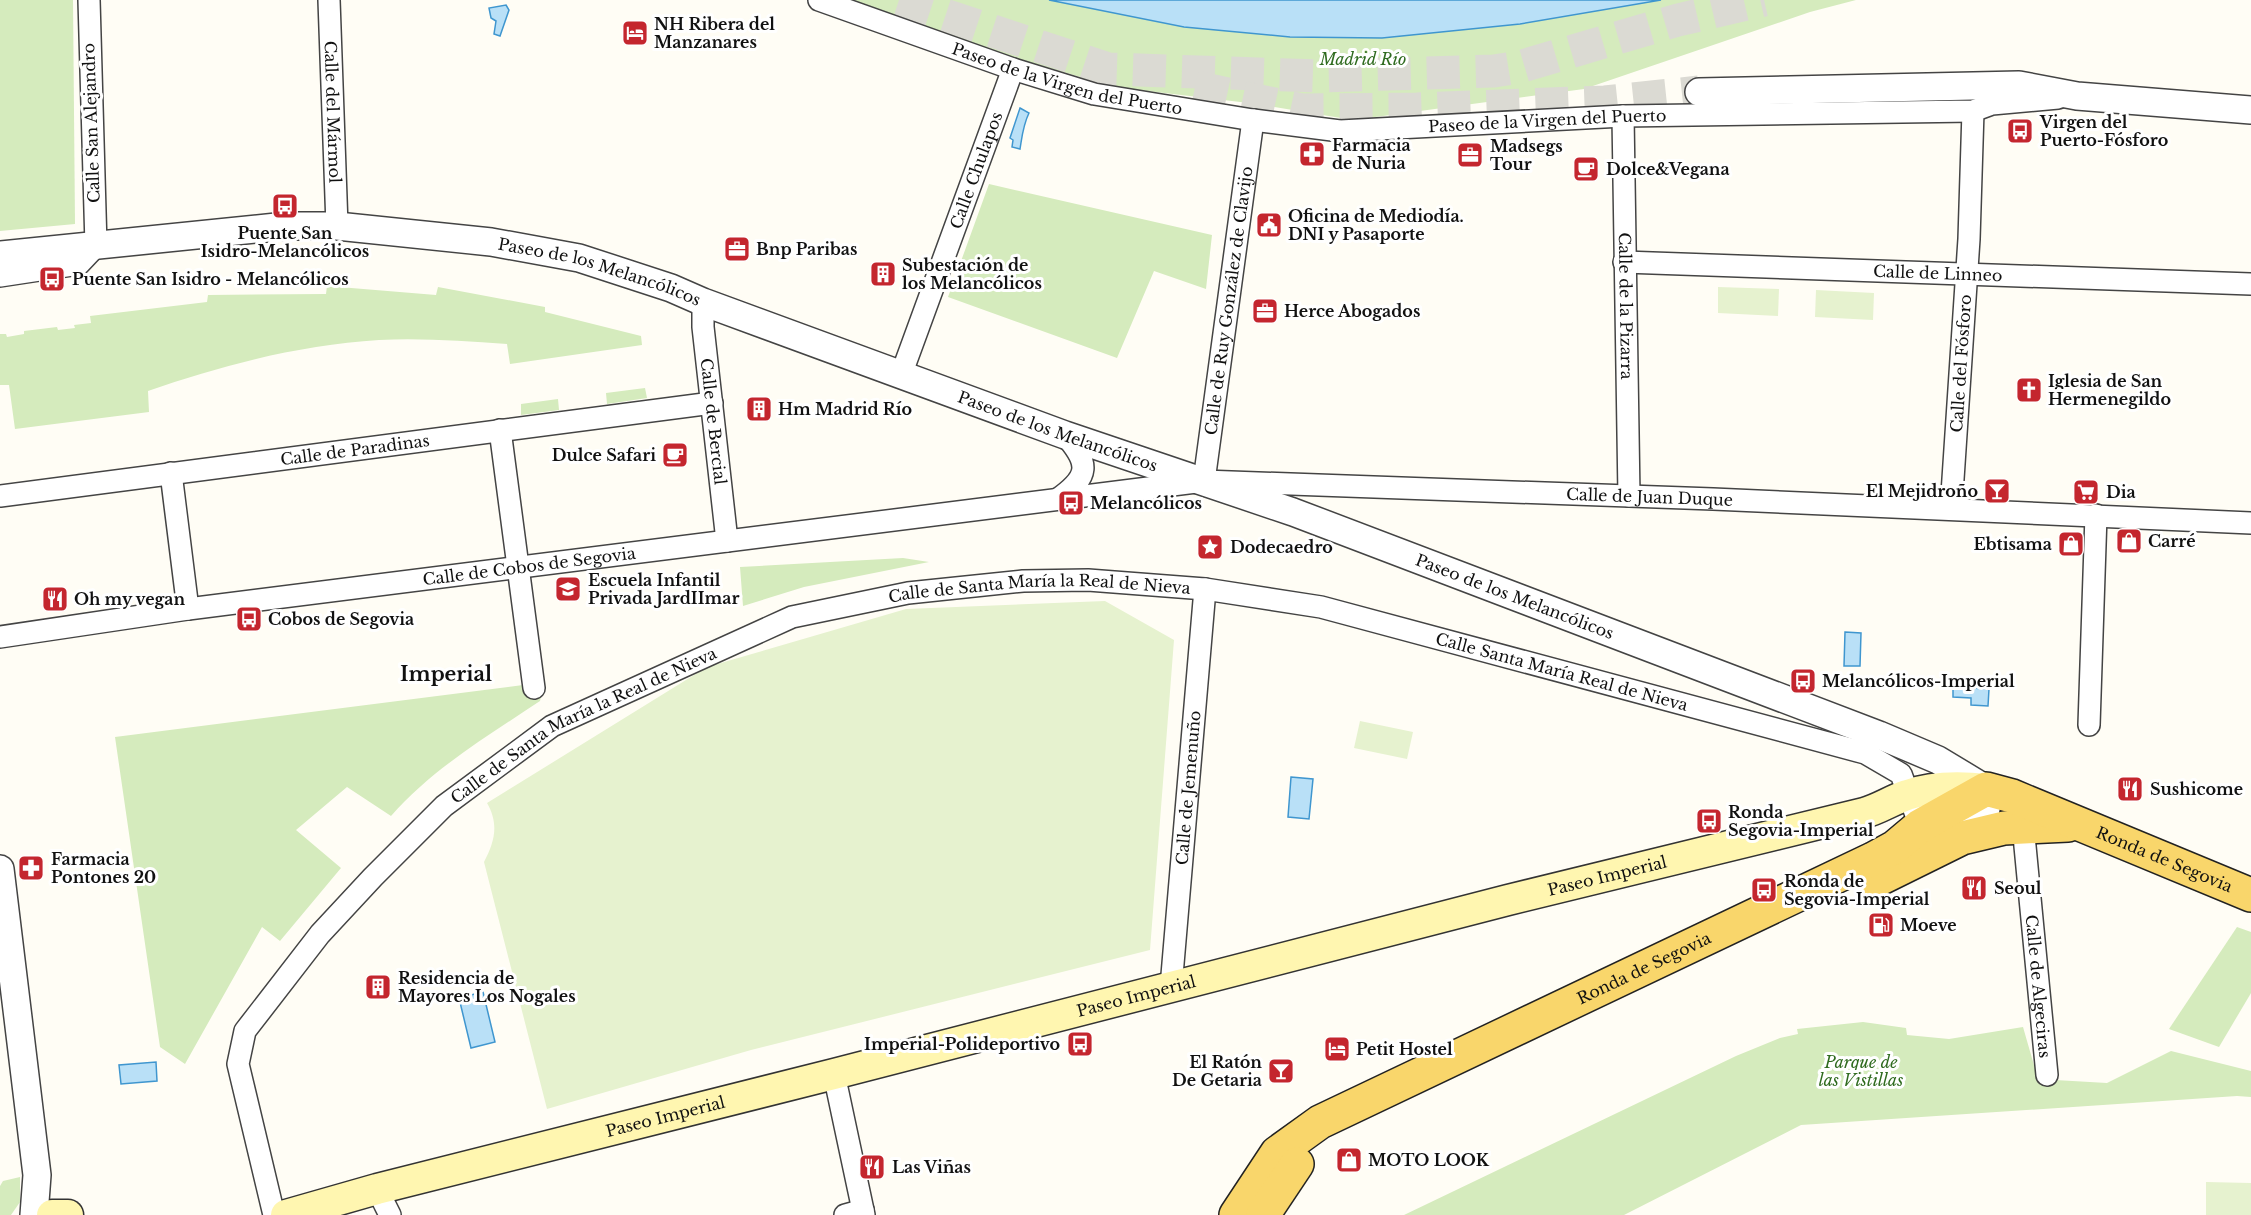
<svg xmlns="http://www.w3.org/2000/svg" width="2251" height="1215" viewBox="0 0 2251 1215" font-family="'Libre Baskerville',serif">
<rect width="100%" height="100%" fill="#fffdf5"/>
<g fill="#d5ebbd">
<polygon points="0,0 73,0 75,224 0,231"/>
<polygon points="836,0 1856,0 1810,12 1584,89 1353,120 1257,104 1114,87 931,33"/>
<polygon points="989,184 1212,235 1206,289 1154,271 1117,358 948,297"/>
<path d="M327 286 436 295 438 287 545 307V312L641 336 642 345 510 364 507 344C464 341 422 338 379 340 300 345 222 365 148 391L149 412 15 429 9 385H0V334H6L7 337 24 334V331L57 327 58 330 75 328 74 325 91 323 90 316 207 302 208 295 326 294Z"/>
<polygon points="645,388 647,398 607,404 606,393"/>
<polygon points="558,399 559,410 521,415 521,404"/>
<polygon points="903,558 929,562 804,587 743,606 740,567"/>
<path d="M523 685C529 691 536 692 541 697L540 701C488 736 433 768 391 816L347 787 296 830 341 868 280 941 262 927 185 1064 160 1047 115 737Z"/>
<polygon points="2237,927 2251,932 2251,993 2219,1047 2169,1029"/>
<polygon points="1863,1022 1906,1028 1907,1035 1949,1039 2023,1027 2038,1079 2107,1083 2171,1051 2251,1071 2251,1097 2237,1096 1801,1125 1624,1215 1404,1215 1736,1056 1780,1038 1798,1034 1797,1029"/>
<polygon points="20,1177 20,1202 11,1215 0,1215 0,1186 3,1181"/>
</g>
<g fill="#e6f2cf">
<polygon points="1718,287 1779,289 1778,316 1718,313"/>
<polygon points="1816,290 1874,293 1873,320 1815,317"/>
<path d="M1105 601 1174 640 1150 950 751 1050 547 1109 484 862C495 841 499 824 487 803L707 667 906 609Z"/>
<polygon points="1360,721 1413,732 1407,759 1354,748"/>
<polygon points="2206,1182 2251,1183 2251,1215 2206,1215"/>
</g>
<g fill="#b9e0f7" stroke="#3f96cf" stroke-width="1.5">
<polygon points="1049,0 1661,0 1520,24 1382,38 1290,37 1184,27"/>
<polygon points="506,5 509,10 500,36 494,34 496,21 491,18 489,8"/>
<path d="M1020 108 1029 113C1023 125 1022 137 1020 149L1012 147 1013 140 1010 138Z"/>
<polygon points="1845,632 1861,633 1860,666 1844,666"/>
<polygon points="1953,687 1989,689 1988,706 1971,705 1971,698 1953,697"/>
<polygon points="1291,777 1313,779 1309,819 1288,817"/>
<polygon points="483,992 495,1042 471,1048 459,998"/>
<polygon points="156,1062 157,1081 121,1084 119,1065"/>
</g>
<g fill="none" stroke-linecap="round" stroke-linejoin="round">
<g stroke="#dbdad3" stroke-width="33" stroke-dasharray="33 16" stroke-linecap="butt">
<polyline points="899,0 1108,69 1320,76 1494,71 1519,67 1678,20 1764,0"/>
<polyline points="1195,87 1302,110 1417,109 1605,102 1699,92"/>
</g>
<defs>
<g id="minor">
<path id="s1" d="M329 0 337 226"/>
<path id="s2" d="M819 0 1013 69 1094 94 1253 120 1340 131 1623 116 1973 111 1992 104 2058 98"/>
<path id="s3" d="M1623 116 1629 496"/>
<path id="s4" d="M1624 262 2251 284"/>
<polyline points="0,276 79,264 96,246 89,0"/>
<path id="s5" d="M703 302V327L727 541"/>
<path id="s6" d="M901 375 1013 69"/>
<polyline points="500,430 534,688"/>
<polyline points="171,473 188,609"/>
<path id="s7" d="M1204 481 1253 120"/>
<path id="s8" d="M0 496 712 403"/>
<path d="M1058 499C1090 476 1090 464 1065 435"/>
<path id="s9" d="M1951 509 1969 239 1973 111"/>
<path id="s10" d="M0 637 188 609 1204 481 1713 499 2251 523"/>
<polyline points="2089,725 2096,515"/>
<path id="s11" d="M2022 815 2047 1075"/>
<path id="s12" d="M1171 987 1205 589"/>
<polyline points="834,1074 864,1215"/>
<polyline points="377,1189 390,1215"/>
<path id="s13" d="M274 1215 238 1064 245 1031 320 934 373 877 444 806 552 726 792 617 908 593 1023 581 1088 580 1205 589 1321 607 1865 753 1901 774 1920 826"/>
<polyline points="845,1215 863,1210"/>
</g>
<g id="tertiary">
<polyline points="1699,92 2019,85 2077,96 2251,110"/>
<path id="s14" d="M0 255 286 226H337L491 242 579 258 671 288 703 302 1065 435 1293 512 1879 735 1938 760 1986 789C1991 814 1980 823 1962 838"/>
<polyline points="0,869 37,1175 34,1215"/>
</g>
<g id="secondary">
<polyline points="52,1215 68,1215"/>
<path id="s15" d="M286 1215 377 1189 834 1074 1508 900 1864 813C1879 809 1892 800 1907 795 1932 786 1961 786 1986 789"/>
</g>
<g id="primary">
<polyline points="1873,882 1962,838 2004,828 2068,825"/>
<path id="s16" d="M1236 1215 1277 1153 1320 1122 1873 859 1895 847 1920 826 1986 789 2012 796 2251 895"/>
<polyline points="1263,1215 1297,1164"/>
</g>
</defs>
<use href="#minor" stroke="#444" stroke-width="24"/>
<use href="#tertiary" stroke="#444" stroke-width="30"/>
<use href="#secondary" stroke="#333" stroke-width="33"/>
<use href="#primary" stroke="#222" stroke-width="36"/>
<use href="#minor" stroke="#fff" stroke-width="21"/>
<use href="#tertiary" stroke="#fff" stroke-width="27"/>
<use href="#secondary" stroke="#fff6b0" stroke-width="30"/>
<use href="#primary" stroke="#f9d66b" stroke-width="33"/>
</g>
<defs>
<symbol id="hotel-square" viewBox="-11 -11 22 22"><rect x="-9" y="-9" width="18" height="18" rx="4" fill="#c4262e" stroke="#fff"/><path d="M-6-4.5h1.5V1H6V5H4.5V3h-9V5H-6ZM-4 0a1.8 1.8 0 1 1 3.6 0ZM.5 0V-2.5h3Q6-2.5 6 0Z" fill="#fff"/></symbol>
<symbol id="bus-square" viewBox="-11 -11 22 22"><rect x="-9" y="-9" width="18" height="18" rx="4" fill="#c4262e" stroke="#fff"/><path d="M-5-6H5V4H4V6H2V4H-2V6H-4V4H-5ZM-3.5-4V0h7V-4ZM-3.5 1.2v1.5H-2V1.2ZM2 1.2v1.5H3.5V1.2Z" fill="#fff"/></symbol>
<symbol id="pharmacy-square" viewBox="-11 -11 22 22"><rect x="-9" y="-9" width="18" height="18" rx="4" fill="#c4262e" stroke="#fff"/><path d="M-2-6h4v4h4v4h-4v4h-4v-4h-4v-4h4Z" fill="#fff"/></symbol>
<symbol id="office-square" viewBox="-11 -11 22 22"><rect x="-9" y="-9" width="18" height="18" rx="4" fill="#c4262e" stroke="#fff"/><path d="M-6-3h4V-5.5h4V-3h4V5H-6ZM-1-4.5V-3h2v-1.5ZM-6 0V1H6V0Z" fill="#fff"/></symbol>
<symbol id="cafe-square" viewBox="-11 -11 22 22"><rect x="-9" y="-9" width="18" height="18" rx="4" fill="#c4262e" stroke="#fff"/><path d="M-5.5-4.5H6V0H3Q3 3.5 0 3.5H-2.5Q-5.5 3.5-5.5 0ZM3-3.2v2h1.7v-2ZM-6 4.5H4V6H-6Z" fill="#fff"/></symbol>
<symbol id="civic-square" viewBox="-11 -11 22 22"><rect x="-9" y="-9" width="18" height="18" rx="4" fill="#c4262e" stroke="#fff"/><path d="M-.6-6.5H3V-4.5H.6V-3L4-1V1h2V6H-6V1h2V-1L-.6-3ZM-1.2 2.5V6h2.4V2.5Z" fill="#fff"/></symbol>
<symbol id="building-square" viewBox="-11 -11 22 22"><rect x="-9" y="-9" width="18" height="18" rx="4" fill="#c4262e" stroke="#fff"/><path d="M-4-6H4V6H1V3H-1V6H-4ZM-2.5-4.3h1.7v1.8h-1.7ZM.8-4.3h1.7v1.8H.8ZM-2.5-1h1.7V.8h-1.7ZM.8-1h1.7V.8H.8Z" fill="#fff"/></symbol>
<symbol id="church-square" viewBox="-11 -11 22 22"><rect x="-9" y="-9" width="18" height="18" rx="4" fill="#c4262e" stroke="#fff"/><path d="M-1.2-6h2.4v3.5h3.3v2.4h-3.3V6h-2.4V-.1h-3.3v-2.4h3.3Z" fill="#fff"/></symbol>
<symbol id="bar-square" viewBox="-11 -11 22 22"><rect x="-9" y="-9" width="18" height="18" rx="4" fill="#c4262e" stroke="#fff"/><path d="M-6-5H6L.8 .8V4.5H3.5V6h-7V4.5H-.8V.8Z" fill="#fff"/></symbol>
<symbol id="supermarket-square" viewBox="-11 -11 22 22"><rect x="-9" y="-9" width="18" height="18" rx="4" fill="#c4262e" stroke="#fff"/><path d="M-6-5.5h2.5l.6 2H6L4.5 2H-2.5L-4.4-4H-6ZM-1.5 3.2a1.3 1.3 0 1 0 .1 0ZM3 3.2a1.3 1.3 0 1 0 .1 0Z" fill="#fff"/></symbol>
<symbol id="shop-square" viewBox="-11 -11 22 22"><rect x="-9" y="-9" width="18" height="18" rx="4" fill="#c4262e" stroke="#fff"/><path d="M-5-2.5h2.3a2.7 3.5 0 0 1 5.4 0H5L5.5 6h-11ZM-1.5-2.5h3a1.5 2.3 0 0 0-3 0Z" fill="#fff"/></symbol>
<symbol id="sight-square" viewBox="-11 -11 22 22"><rect x="-9" y="-9" width="18" height="18" rx="4" fill="#c4262e" stroke="#fff"/><path d="M0-6L1.8-2.2L6-1.7L2.9 1.2L3.7 5.4L0 3.3L-3.7 5.4L-2.9 1.2L-6-1.7L-1.8-2.2Z" fill="#fff"/></symbol>
<symbol id="school-square" viewBox="-11 -11 22 22"><rect x="-9" y="-9" width="18" height="18" rx="4" fill="#c4262e" stroke="#fff"/><path d="M0-5L7-2L0 1L-7-2ZM-4 1L0 2.5L4 1V4Q0 6-4 4Z" fill="#fff"/></symbol>
<symbol id="restaurant-square" viewBox="-11 -11 22 22"><rect x="-9" y="-9" width="18" height="18" rx="4" fill="#c4262e" stroke="#fff"/><path d="M-5-6h1v4h1v-4h1v4h1v-4h1v5L-1.5 .5V6h-2V.5L-5-1ZM5-6V6H3V1.5H1.5Q1.5-4 5-6Z" fill="#fff"/></symbol>
<symbol id="fuel-square" viewBox="-11 -11 22 22"><rect x="-9" y="-9" width="18" height="18" rx="4" fill="#c4262e" stroke="#fff"/><path d="M-5.5-6h7V0h2V4h1.3V-2.5L3-4.5l.8-.8L6-3V5H2.5V1h-1V6h-7ZM-4.2-4.7v3.2H.2V-4.7Z" fill="#fff"/></symbol>
</defs>
<g fill-rule="evenodd">
<use href="#hotel-square" x="620" y="18" width="30" height="30"/>
<use href="#bus-square" x="2005" y="116" width="30" height="30"/>
<use href="#pharmacy-square" x="1297" y="139" width="30" height="30"/>
<use href="#office-square" x="1455" y="140" width="30" height="30"/>
<use href="#cafe-square" x="1571" y="154" width="30" height="30"/>
<use href="#bus-square" x="270" y="191" width="30" height="30"/>
<use href="#civic-square" x="1254" y="210" width="30" height="30"/>
<use href="#office-square" x="722" y="234" width="30" height="30"/>
<use href="#building-square" x="868" y="259" width="30" height="30"/>
<use href="#bus-square" x="37" y="264" width="30" height="30"/>
<use href="#office-square" x="1250" y="296" width="30" height="30"/>
<use href="#church-square" x="2014" y="375" width="30" height="30"/>
<use href="#building-square" x="744" y="394" width="30" height="30"/>
<use href="#cafe-square" x="660" y="440" width="30" height="30"/>
<use href="#bar-square" x="1982" y="476" width="30" height="30"/>
<use href="#supermarket-square" x="2071" y="477" width="30" height="30"/>
<use href="#bus-square" x="1056" y="488" width="30" height="30"/>
<use href="#shop-square" x="2114" y="526" width="30" height="30"/>
<use href="#shop-square" x="2056" y="529" width="30" height="30"/>
<use href="#sight-square" x="1195" y="532" width="30" height="30"/>
<use href="#school-square" x="553" y="574" width="30" height="30"/>
<use href="#restaurant-square" x="40" y="584" width="30" height="30"/>
<use href="#bus-square" x="234" y="604" width="30" height="30"/>
<use href="#bus-square" x="1788" y="666" width="30" height="30"/>
<use href="#restaurant-square" x="2115" y="774" width="30" height="30"/>
<use href="#bus-square" x="1694" y="806" width="30" height="30"/>
<use href="#pharmacy-square" x="16" y="853" width="30" height="30"/>
<use href="#restaurant-square" x="1959" y="873" width="30" height="30"/>
<use href="#bus-square" x="1749" y="875" width="30" height="30"/>
<use href="#fuel-square" x="1866" y="910" width="30" height="30"/>
<use href="#building-square" x="363" y="972" width="30" height="30"/>
<use href="#bus-square" x="1065" y="1029" width="30" height="30"/>
<use href="#hotel-square" x="1322" y="1034" width="30" height="30"/>
<use href="#bar-square" x="1266" y="1056" width="30" height="30"/>
<use href="#shop-square" x="1334" y="1145" width="30" height="30"/>
<use href="#restaurant-square" x="857" y="1152" width="30" height="30"/>
</g>
<g text-anchor="middle" dominant-baseline="central" stroke-width="6" stroke-linejoin="round" paint-order="stroke">
<g font-size="16" font-weight="bold" fill="#111" stroke="#fff" text-anchor="start">
<text x="654" y="24">NH Ribera del<tspan x="654" dy="18">Manzanares</tspan></text>
<text x="2040" y="122">Virgen del<tspan x="2040" dy="18">Puerto-Fósforo</tspan></text>
<text x="1332" y="145">Farmacia<tspan x="1332" dy="18">de Nuria</tspan></text>
<text x="1490" y="146">Madsegs<tspan x="1490" dy="18">Tour</tspan></text>
<text x="1606" y="169">Dolce&amp;Vegana</text>
<text x="1288" y="216">Oficina de Mediodía.<tspan x="1288" dy="18">DNI y Pasaporte</tspan></text>
<text x="285" y="233" text-anchor="middle">Puente San<tspan x="285" dy="18">Isidro-Melancólicos</tspan></text>
<text x="756" y="249">Bnp Paribas</text>
<text x="902" y="265">Subestación de<tspan x="902" dy="18">los Melancólicos</tspan></text>
<text x="72" y="279">Puente San Isidro - Melancólicos</text>
<text x="1284" y="311">Herce Abogados</text>
<text x="2048" y="381">Iglesia de San<tspan x="2048" dy="18">Hermenegildo</tspan></text>
<text x="778" y="409">Hm Madrid Río</text>
<text x="656" y="455" text-anchor="end">Dulce Safari</text>
<text x="1978" y="491" text-anchor="end">El Mejidroño</text>
<text x="2106" y="492">Dia</text>
<text x="1090" y="503">Melancólicos</text>
<text x="2148" y="541">Carré</text>
<text x="2052" y="544" text-anchor="end">Ebtisama</text>
<text x="1230" y="547">Dodecaedro</text>
<text x="588" y="580">Escuela Infantil<tspan x="588" dy="18">Privada JardIImar</tspan></text>
<text x="74" y="599">Oh my vegan</text>
<text x="268" y="619">Cobos de Segovia</text>
<text x="1822" y="681">Melancólicos-Imperial</text>
<text x="2150" y="789">Sushicome</text>
<text x="1728" y="812">Ronda<tspan x="1728" dy="18">Segovia-Imperial</tspan></text>
<text x="51" y="859">Farmacia<tspan x="51" dy="18">Pontones 20</tspan></text>
<text x="1784" y="881">Ronda de<tspan x="1784" dy="18">Segovia-Imperial</tspan></text>
<text x="1994" y="888">Seoul</text>
<text x="1900" y="925">Moeve</text>
<text x="398" y="978">Residencia de<tspan x="398" dy="18">Mayores Los Nogales</tspan></text>
<text x="1060" y="1044" text-anchor="end">Imperial-Polideportivo</text>
<text x="1356" y="1049">Petit Hostel</text>
<text x="1262" y="1062" text-anchor="end">El Ratón<tspan x="1262" dy="18">De Getaria</tspan></text>
<text x="1368" y="1160">MOTO LOOK</text>
<text x="892" y="1167">Las Viñas</text>
</g>
<g font-size="16" font-style="italic" fill="#2f6b1f" stroke="#fff">
<text x="1363" y="59">Madrid Río</text>
<text x="1861" y="1062">Parque de<tspan x="1861" dy="18">las Vistillas</tspan></text>
</g>
<g font-size="16" fill="#111" stroke="#fff">
<text stroke="none"><textPath href="#s2" startOffset="261">Paseo de la Virgen del Puerto</textPath></text>
<text stroke="none"><textPath href="#s1" startOffset="112">Calle del Mármol</textPath></text>
<text stroke="none"><textPath href="#s2" startOffset="747">Paseo de la Virgen del Puerto</textPath></text>
<text transform="translate(91 123) rotate(-92)">Calle San Alejandro</text>
<text stroke="none"><textPath href="#s6" startOffset="218">Calle Chulapos</textPath></text>
<text stroke="none"><textPath href="#s14" startOffset="606">Paseo de los Melancólicos</textPath></text>
<text stroke="none"><textPath href="#s4" startOffset="314">Calle de Linneo</textPath></text>
<text stroke="none"><textPath href="#s7" startOffset="182">Calle de Ruy González de Clavijo</textPath></text>
<text stroke="none"><textPath href="#s3" startOffset="190">Calle de la Pizarra</textPath></text>
<text stroke="none"><textPath href="#s9" startOffset="146">Calle del Fósforo</textPath></text>
<text stroke="none"><textPath href="#s5" startOffset="120">Calle de Bercial</textPath></text>
<text stroke="none"><textPath href="#s14" startOffset="1092">Paseo de los Melancólicos</textPath></text>
<text stroke="none"><textPath href="#s8" startOffset="358">Calle de Paradinas</textPath></text>
<text stroke="none"><textPath href="#s10" startOffset="1660">Calle de Juan Duque</textPath></text>
<text stroke="none"><textPath href="#s10" startOffset="534">Calle de Cobos de Segovia</textPath></text>
<text stroke="none"><textPath href="#s13" startOffset="1138">Calle de Santa María la Real de Nieva</textPath></text>
<text stroke="none"><textPath href="#s14" startOffset="1578">Paseo de los Melancólicos</textPath></text>
<text stroke="none"><textPath href="#s13" startOffset="1671">Calle Santa María Real de Nieva</textPath></text>
<text stroke="none"><textPath href="#s13" startOffset="652">Calle de Santa María la Real de Nieva</textPath></text>
<text stroke="none"><textPath href="#s12" startOffset="200">Calle de Jemenuño</textPath></text>
<text stroke="none"><textPath href="#s16" startOffset="1065">Ronda de Segovia</textPath></text>
<text stroke="none"><textPath href="#s15" startOffset="1364">Paseo Imperial</textPath></text>
<text stroke="none"><textPath href="#s16" startOffset="486">Ronda de Segovia</textPath></text>
<text stroke="none"><textPath href="#s11" startOffset="172">Calle de Algeciras</textPath></text>
<text stroke="none"><textPath href="#s15" startOffset="878">Paseo Imperial</textPath></text>
<text stroke="none"><textPath href="#s15" startOffset="392">Paseo Imperial</textPath></text>
</g>
<g font-size="20" font-weight="bold" fill="#111" stroke="#fff">
<text x="446" y="674">Imperial</text>
</g>
</g>
</svg>
